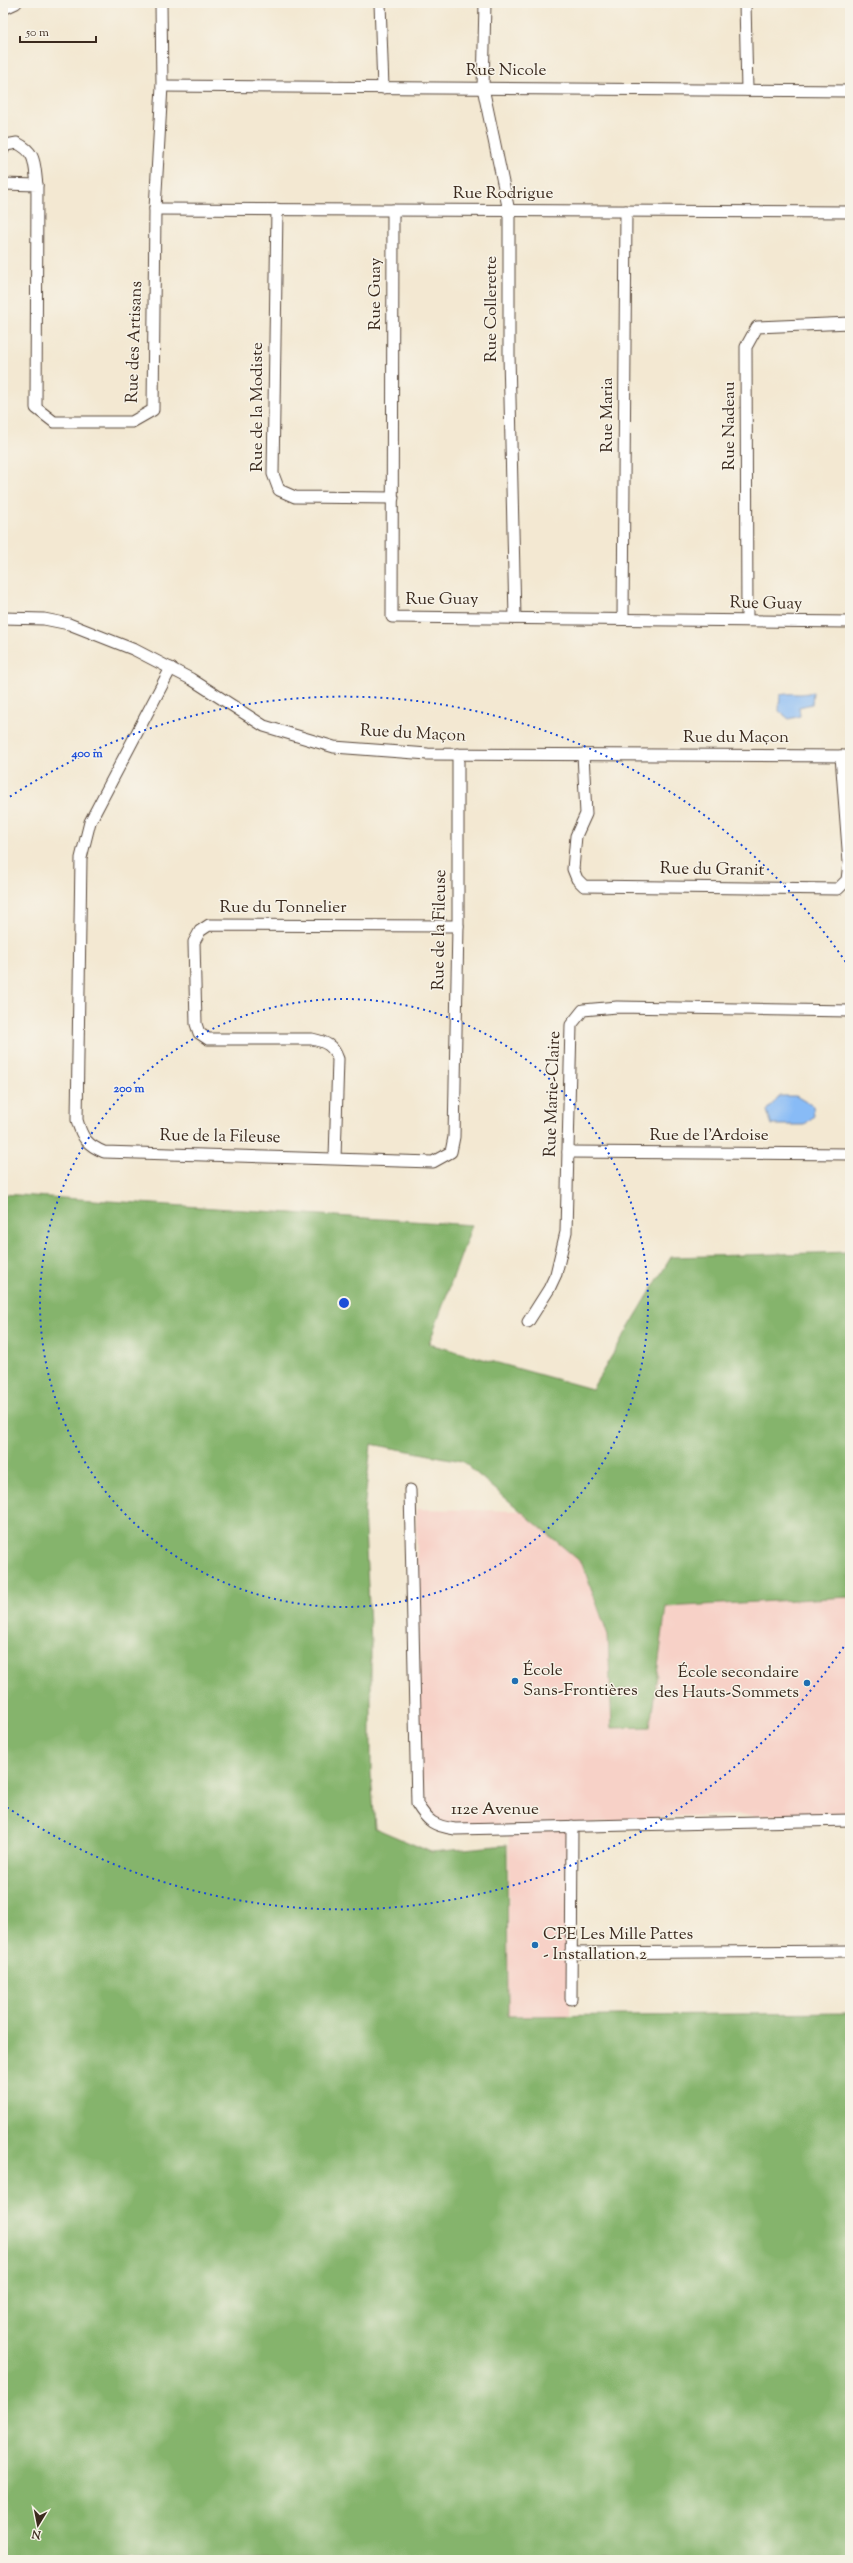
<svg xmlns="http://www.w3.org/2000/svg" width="853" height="2563" viewBox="0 0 853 2563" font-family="'Sorts Mill Goudy',serif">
<rect width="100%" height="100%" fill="#f7f3e8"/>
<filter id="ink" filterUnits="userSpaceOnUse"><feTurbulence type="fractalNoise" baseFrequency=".025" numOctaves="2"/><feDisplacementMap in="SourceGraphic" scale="8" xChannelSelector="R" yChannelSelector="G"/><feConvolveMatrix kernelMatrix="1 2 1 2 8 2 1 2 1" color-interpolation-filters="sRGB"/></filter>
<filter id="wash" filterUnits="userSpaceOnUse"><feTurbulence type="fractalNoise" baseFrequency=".012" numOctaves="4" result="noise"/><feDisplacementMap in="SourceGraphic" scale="16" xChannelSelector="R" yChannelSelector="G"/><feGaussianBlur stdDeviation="0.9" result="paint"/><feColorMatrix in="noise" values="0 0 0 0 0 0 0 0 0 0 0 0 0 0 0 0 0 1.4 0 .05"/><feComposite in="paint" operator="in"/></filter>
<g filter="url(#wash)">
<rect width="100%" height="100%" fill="#f3e8d2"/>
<g fill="#f7d1c7">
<polygon points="416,1509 522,1511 582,1563 608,1635 612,1727 650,1727 666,1607 850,1597 850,1814 682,1816 572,1825 455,1829 426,1813 421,1800"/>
<polygon points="572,1826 570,2017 508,2016 509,1828"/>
</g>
<polygon fill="#85b46c" stroke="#606f45" points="3,1194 472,1225 429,1344 592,1389 671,1257 850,1252 850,1597 666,1607 650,1727 612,1728 608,1635 582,1563 462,1461 371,1444 364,1511 371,1644 371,1774 375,1828 431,1852 507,1845 508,2016 850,2013 850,2560 3,2560"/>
<g fill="#88bbf6" stroke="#62728a">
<path d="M813 692 812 704 799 707 800 716 789 719 779 711 780 695C794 692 798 696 813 692Z"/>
<polygon points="779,1096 796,1096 813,1106 814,1116 804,1125 772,1125 767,1111"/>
</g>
</g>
<g filter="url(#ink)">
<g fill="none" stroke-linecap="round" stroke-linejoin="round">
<defs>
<g id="minor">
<polyline points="380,3 383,88"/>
<polyline points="485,3 483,88 509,211 509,355 515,618"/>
<polyline points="745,3 747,90"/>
<polyline points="3,9 16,3"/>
<polyline points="162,86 850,91"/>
<path d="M3 150 6 145 17 143C37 153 34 164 37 185"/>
<polyline points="3,184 37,185 36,408 54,422 132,422 153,410 155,209 162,86 161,3"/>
<polyline points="155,209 850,212"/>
<polyline points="277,209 273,474 279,490 295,497 393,498"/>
<polyline points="393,210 392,617 850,622"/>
<polyline points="3,618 44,619 69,624 135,650 191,679 264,726 334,747 428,754 850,756"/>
<polyline points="623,618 626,211"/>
<polyline points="747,620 746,347 757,327 850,323"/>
<path d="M171 668 90 822 81 858 77 1120C82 1138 87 1145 104 1152L433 1162 451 1152 454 1137 458 926V754"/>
<polyline points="583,754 586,814 576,836 573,869 577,879 584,886 838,889 847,880 849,862 841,756"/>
<polyline points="568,1152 850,1154"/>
<path d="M335 1158 338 1059C333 1045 326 1042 312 1039H208L199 1033 196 1024 194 942 200 931 209 925 458 926"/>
<polyline points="528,1322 549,1289 556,1274 566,1232 571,1025 583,1010 617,1007 850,1011"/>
<path d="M410 1490 417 1804C428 1822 434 1826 455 1829L850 1820"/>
<polyline points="570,1953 850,1951"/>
<polyline points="571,1999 572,1826"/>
</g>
</defs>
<use href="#minor" stroke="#574639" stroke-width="13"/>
<use href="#minor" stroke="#fff" stroke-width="11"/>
</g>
</g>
<g fill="none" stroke="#1d4ed8" stroke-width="2" stroke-dasharray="2 4">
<circle cx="344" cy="1303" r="304"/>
<path d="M847 1642A607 607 0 0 1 5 1806M5 800A607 607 0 0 1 847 964"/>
</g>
<g fill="#1f6fb2" stroke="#f7f3e8" stroke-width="1.5">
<circle cx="515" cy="1681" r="4"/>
<circle cx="807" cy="1683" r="4"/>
<circle cx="535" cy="1945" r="4"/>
</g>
<g text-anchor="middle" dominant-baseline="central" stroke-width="3" stroke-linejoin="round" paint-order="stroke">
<g font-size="17" fill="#3b2a1e" stroke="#f7f3e8">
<text x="506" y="71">Rue Nicole</text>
<text x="503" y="194">Rue Rodrigue</text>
<text transform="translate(376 294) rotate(-90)">Rue Guay</text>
<text transform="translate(492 309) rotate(-90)">Rue Collerette</text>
<text transform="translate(135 342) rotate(-88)">Rue des Artisans</text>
<text transform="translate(258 407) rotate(-90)">Rue de la Modiste</text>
<text transform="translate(608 415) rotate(-90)">Rue Maria</text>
<text transform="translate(730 426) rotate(-90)">Rue Nadeau</text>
<text x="442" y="600">Rue Guay</text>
<text transform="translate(766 604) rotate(1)">Rue Guay</text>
<text transform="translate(413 734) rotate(3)">Rue du Maçon</text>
<text x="736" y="738">Rue du Maçon</text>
<text transform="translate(712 870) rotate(1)">Rue du Granit</text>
<text x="283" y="908">Rue du Tonnelier</text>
<text transform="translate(440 930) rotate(-89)">Rue de la Fileuse</text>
<text transform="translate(553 1094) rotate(-88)">Rue Marie-Claire</text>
<text x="709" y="1136">Rue de l'Ardoise</text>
<text transform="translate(220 1137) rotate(1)">Rue de la Fileuse</text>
<text x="495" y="1810">112e Avenue</text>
</g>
<g font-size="17" fill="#3b2a1e" stroke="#f7f3e8" text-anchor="start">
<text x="523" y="1671">École<tspan x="523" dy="20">Sans-Frontières</tspan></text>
<text x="799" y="1673" text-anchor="end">École secondaire<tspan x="799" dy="20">des Hauts-Sommets</tspan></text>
<text x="543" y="1935">CPE Les Mille Pattes<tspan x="543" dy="20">- Installation 2</tspan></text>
</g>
</g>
<circle cx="344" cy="1303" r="6" fill="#1d4ed8" stroke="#f7f3e8" stroke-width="2"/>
<g font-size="12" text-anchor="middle" font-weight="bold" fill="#1d4ed8" stroke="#f7f3e8" stroke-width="3" stroke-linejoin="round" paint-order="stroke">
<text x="87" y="757">400 m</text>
<text x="129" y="1092">200 m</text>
</g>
<rect width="853" height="2563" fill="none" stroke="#f7f3e8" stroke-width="16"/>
<g transform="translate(38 2525) rotate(190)" stroke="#f7f3e8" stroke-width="3" paint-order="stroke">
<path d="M0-3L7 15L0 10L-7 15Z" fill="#3b2a1e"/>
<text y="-6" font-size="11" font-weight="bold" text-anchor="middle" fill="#3b2a1e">N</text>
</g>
<path d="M20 36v6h76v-6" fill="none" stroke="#3b2a1e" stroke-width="2"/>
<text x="26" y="36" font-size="12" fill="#3b2a1e" stroke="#f7f3e8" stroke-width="3" paint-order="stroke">50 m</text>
</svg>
